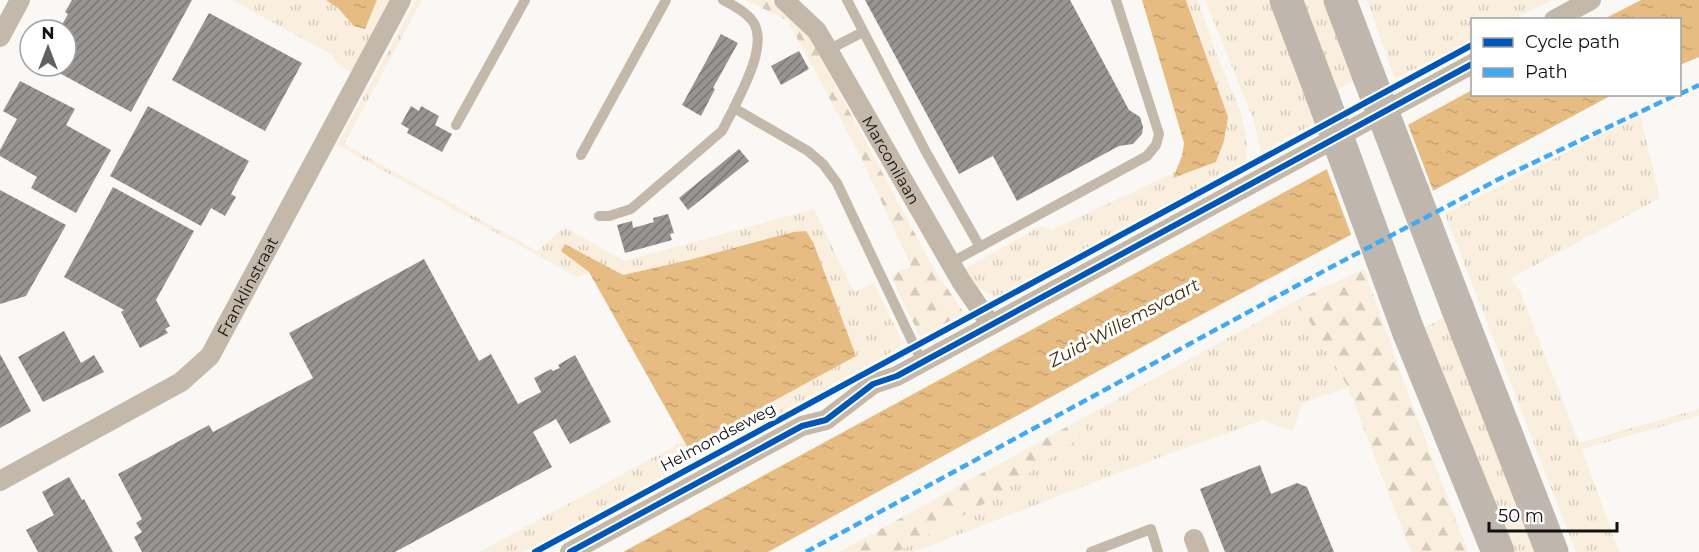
<svg xmlns="http://www.w3.org/2000/svg" width="1699" height="552" viewBox="0 0 1699 552" font-family="Montserrat,sans-serif">
<defs>
<pattern id="grass-tufts" width="24" height="20" patternUnits="userSpaceOnUse" patternTransform="scale(1.5)"><rect width="24" height="20" fill="#faeede"/><path d="M3 7l-1-3M5 7V3M7 7l1-3M15 17l-1-3M17 17v-4M19 17l1-3" fill="none" stroke="#d5cbbd"/></pattern>
<pattern id="forest-firs" width="22" height="20" patternUnits="userSpaceOnUse" patternTransform="scale(1.5)"><rect width="22" height="20" fill="#faeede"/><path d="M5 1l3.5 6h-7zM16 11l3.5 6h-7z" fill="#d5cbbd"/></pattern>
<pattern id="water-ripples" width="26" height="14" patternUnits="userSpaceOnUse" patternTransform="scale(1.5)"><rect width="26" height="14" fill="#e7bc83"/><path d="M2 4q2-2 4 0t4 0M15 11q2-2 4 0t4 0" fill="none" stroke="#c5a170"/></pattern>
<pattern id="building-hatch" width="6" height="6" patternUnits="userSpaceOnUse" patternTransform="scale(1.5)"><rect width="6" height="6" fill="#969593"/><path d="M-1 1l2-2M0 6l6-6M5 7l2-2" fill="none" stroke="#797876"/></pattern>
</defs>
<rect width="100%" height="100%" fill="#faf8f5"/>
<g fill="url(#grass-tufts)">
<polygon points="232,0 326,0 365,29 377,0 393,0 353,71 346,70 334,60 334,56"/>
<polygon points="416,0 422,0 344,144 537,251 565,227 624,261 814,209 854,292 874,283 899,335 901,347 523,552 479,552 684,441 689,448 856,356 813,242 806,231 793,232 689,260 623,275 565,245 562,251 589,272 577,277 337,145"/>
<polygon points="1186,0 1198,0 1217,56 1240,110 1247,138 1246,161 995,297 972,284 964,269 1041,226 1052,230 1175,172 1174,177 1216,162 1201,38"/>
<polygon points="1205,0 1270,0 1317,122 1261,152 1254,121"/>
<polygon points="1300,0 1327,0 1355,79 1335,92"/>
<polygon points="1367,0 1553,0 1513,19 1472,20 1472,39 1395,79"/>
<polygon points="1640,115 1660,198 1511,278 1520,291 1579,443 1699,409 1699,416 1582,449 1619,552 1576,552 1445,214"/>
<polygon points="1297,300 1348,387 1302,403 1293,431 1263,420 1155,459 913,552 897,552 987,502 1087,432 1081,419"/>
<polygon points="1446,316 1542,552 1513,552 1421,330"/>
</g>
<g fill="url(#forest-firs)">
<polygon points="746,0 771,0 790,12 803,25 934,269 964,313 920,337 891,276 911,266 862,159 788,21"/>
<polygon points="1364,269 1412,404 1468,552 1411,552 1348,387 1297,300"/>
<polygon points="1081,419 1088,432 987,502 897,552 839,552"/>
</g>
<g fill="url(#water-ripples)">
<polygon points="326,0 377,0 365,29 354,26 339,9"/>
<polygon points="1142,0 1186,0 1228,117 1224,141 1216,162 1173,178 1182,156 1184,143"/>
<polygon points="1641,0 1699,0 1699,57 1680,65 1680,20 1604,19"/>
<polygon points="1472,90 1472,94 1612,95 1177,328 768,552 623,552"/>
<polygon points="806,231 813,242 856,356 688,448 589,272 561,251 565,244 623,275 689,260 793,232"/>
</g>
<polygon fill="#faf8f5" points="1407,122 1434,193 1352,237 1326,167"/>
<g fill="url(#building-hatch)">
<polygon points="72,0 192,0 131,112 52,69 49,75 46,76 27,66 66,66 66,30 59,30 68,14 65,12"/>
<polygon points="865,0 1070,0 1129,110 1140,117 1143,127 1142,134 1133,144 1119,146 1017,201 993,156 959,174"/>
<polygon points="209,13 302,63 265,131 172,80"/>
<polygon points="721,34 738,43 713,88 715,89 701,116 682,105"/>
<polygon points="799,51 809,69 781,85 771,66"/>
<polygon points="20,81 75,109 66,125 111,150 76,213 31,188 37,177 0,156 0,150 17,119 3,111"/>
<polygon points="148,106 249,161 231,194 236,197 225,216 211,208 201,226 110,176"/>
<polygon points="411,106 419,111 421,106 439,116 435,125 452,134 442,152 407,133 409,129 401,124"/>
<polygon points="739,149 749,161 688,210 679,198"/>
<polygon points="113,187 194,231 156,300 170,326 165,329 168,333 140,348 121,312 124,310 64,277"/>
<polygon points="0,190 66,225 26,296 0,304"/>
<polygon points="668,214 674,233 670,234 672,240 625,253 617,225 632,221 633,228 654,222 653,218"/>
<polygon points="424,259 479,361 491,354 518,404 541,392 534,378 551,369 553,371 560,368 558,365 575,355 611,422 570,444 556,419 533,432 552,467 395,552 142,552 134,537 142,532 136,523 142,519 118,474 209,425 213,432 313,378 289,333"/>
<polygon points="64,331 81,363 94,355 104,372 43,402 18,357"/>
<polygon points="0,354 31,411 0,428"/>
<polygon points="1260,465 1271,494 1297,483 1307,487 1334,552 1225,552 1200,489"/>
<polygon points="69,477 82,500 84,499 113,552 38,552 26,530 54,515 42,492"/>
</g>
<g fill="none" stroke-linecap="round" stroke-linejoin="round">
<g stroke="#c3b8aa" stroke-width="10">
<path d="M723 0C733 5 744 11 751 19 770 41 744 86 734 108"/>
<polyline points="847,0 926,152 980,247"/>
<polyline points="828,50 863,32"/>
<polyline points="456,125 525,0"/>
<polyline points="581,155 666,0"/>
<polyline points="599,216 609,216 631,209 722,131 734,108 808,151 823,164 837,183 922,362"/>
<polyline points="950,263 1147,156 1156,145 1159,134 1116,0"/>
<polyline points="1091,552 1151,529 1158,552"/>
</g>
<g stroke="#c3b8aa" stroke-width="20">
<path id="s1" d="M784 0 817 31 961 281 991 325"/>
<polyline points="1554,20 1591,0"/>
<polyline points="0,37 20,0"/>
<path id="s2" d="M0 481 181 382 210 356 401 0"/>
<polyline points="1194,539 1199,552"/>
<polyline points="570,552 802,426 826,420 873,384 897,376 1472,64"/>
</g>
<g stroke="#bfb7ae" stroke-width="33">
<polyline points="1286,0 1323,98"/>
<polyline points="1340,0 1368,74"/>
<polyline points="1457,307 1552,552"/>
<polyline points="1409,333 1498,552"/>
</g>
<g stroke="#bfb7ae" stroke-width="33">
<polyline points="1368,74 1457,307"/>
<polyline points="1323,98 1409,333"/>
</g>
<g stroke="#3fa9f5" stroke-width="4.5" stroke-dasharray="9 4.5" stroke-linecap="butt">
<polyline points="1680,94 1699,85"/>
<polyline points="806,552 1335,265 1499,179 1678,94"/>
</g>
<defs>
<g id="cycleway">
<polyline points="535,552 1472,45"/>
<polyline points="570,552 802,426 826,420 873,384 897,376 1472,64"/>
</g>
</defs>
<use href="#cycleway" stroke="#fff" stroke-width="10"/>
<use href="#cycleway" stroke="#0057b8" stroke-width="6"/>
</g>
<g text-anchor="middle" dominant-baseline="central" stroke-width="6" stroke-linejoin="round" paint-order="stroke">
<g font-size="16" fill="#13110f" stroke="#fff">
<text stroke="none"><textPath href="#s1" startOffset="194">Marconilaan</textPath></text>
<text stroke="none"><textPath href="#s2" startOffset="324">Franklinstraat</textPath></text>
<text transform="translate(718 437) rotate(-28)">Helmondseweg</text>
</g>
<g font-size="18" font-style="italic" fill="#452c08" stroke="#fff">
<text transform="translate(1124 323) rotate(-28)">Zuid-Willemsvaart</text>
</g>
</g>
<rect x="1471" y="18" width="210" height="78" fill="#ffffff" stroke="#a1a09f" stroke-width="1.5"/>
<rect x="1483" y="38" width="30" height="9" fill="#0057b8" stroke="#a1a09f" stroke-width="1.5"/>
<text x="1525" y="48" font-size="18" fill="#13110f">Cycle path</text>
<rect x="1483" y="68" width="30" height="9" fill="#3fa9f5" stroke="#a1a09f" stroke-width="1.5"/>
<text x="1525" y="78" font-size="18" fill="#13110f">Path</text>
<g transform="translate(48 48)"><circle r="28" fill="#ffffff" stroke="#a1a09f" stroke-width="1.5"/>
<path d="M0-4.5L10 22L0 15L-10 22Z" fill="#646260"/>
<text y="-9" font-size="16" font-weight="bold" text-anchor="middle" fill="#13110f">N</text>
</g>
<path d="M1489 522v9h128v-9" fill="none" stroke="#13110f" stroke-width="3"/>
<text x="1498" y="522" font-size="18" fill="#13110f" stroke="#ffffff" stroke-width="4.5" paint-order="stroke">50 m</text>
</svg>
